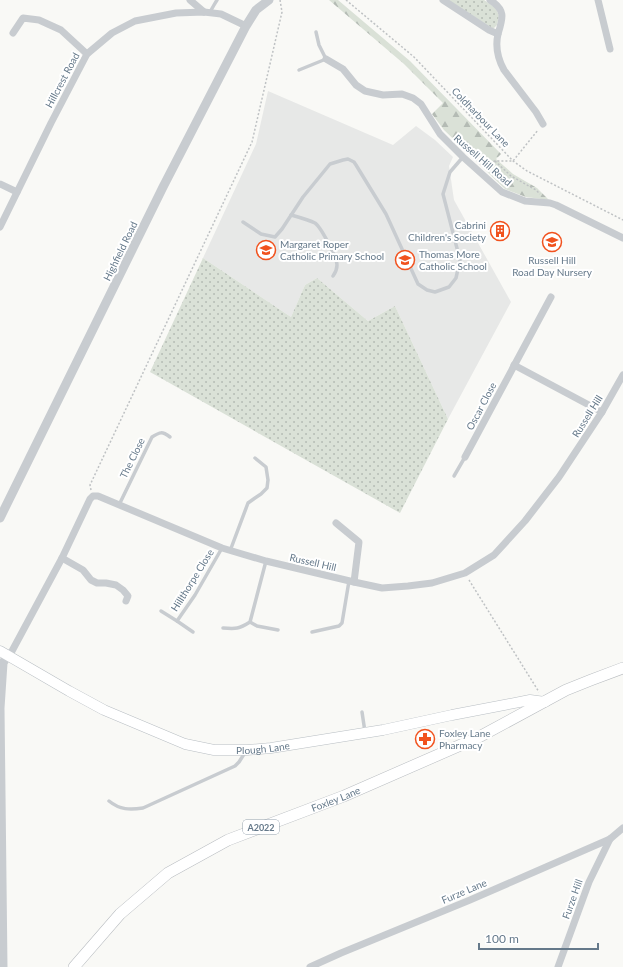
<svg xmlns="http://www.w3.org/2000/svg" width="623" height="967" viewBox="0 0 623 967" font-family="Lato,sans-serif">
<defs>
<pattern id="forest-firs" width="22" height="20" patternUnits="userSpaceOnUse"><rect width="22" height="20" fill="#dae1d7"/><path d="M5 1l3.5 6h-7zM16 11l3.5 6h-7z" fill="#b4bbb4"/></pattern>
<pattern id="park-dots" width="8" height="8" patternUnits="userSpaceOnUse"><rect width="8" height="8" fill="#dae1d7"/><path d="M2 2h.1M6 6h.1" fill="none" stroke="#b4bbb4" stroke-width="1.8" stroke-linecap="round"/></pattern>
</defs>
<rect width="100%" height="100%" fill="#f9f9f6"/>
<polygon fill="#e7e8e7" points="268,91 393,145 416,126 435,140 453,157 449,166 454,200 511,302 448,419 395,306 368,321 317,278 305,285 291,317 203,258 256,144"/>
<polygon fill="url(#forest-firs)" points="329,0 338,0 410,61 501,154 496,159 513,174 537,188 549,200 526,197 505,189 444,130 432,114 443,103 404,64"/>
<g fill="url(#park-dots)">
<polygon points="448,0 484,0 496,8 499,16 497,25 494,28 492,28"/>
<polygon points="203,258 291,317 305,285 317,278 368,321 395,306 448,419 400,513 150,372"/>
</g>
<g fill="none" stroke-linecap="round" stroke-linejoin="round">
<defs>
<g id="secondary">
<path id="s1" d="M0 651 69 691 104 710 185 744 214 750H247L271 748 383 730 452 715 530 700 545 702"/>
</g>
<g id="primary">
<path id="s2" d="M74 967 120 914 168 873 228 840 344 796 479 737 566 690 591 680 623 668"/>
</g>
</defs>
<use href="#secondary" stroke="#b8bec3" stroke-width="11"/>
<use href="#primary" stroke="#b9bdc1" stroke-width="12"/>
<g stroke="#bfc2c4" stroke-width="1.5" stroke-dasharray="2 2" stroke-linecap="butt">
<polyline points="346,0 414,57 513,161 527,171 623,220"/>
<polyline points="495,161 511,176 536,190 540,194"/>
<polyline points="482,165 495,161 513,161 538,130"/>
<polyline points="91,490 90,485 252,142 282,12 280,0"/>
<polyline points="469,580 539,692"/>
</g>
<g stroke="#c8ccd0" stroke-width="3.5">
<polyline points="210,12 214,5 217,0"/>
<polyline points="299,70 326,59 319,45 316,32"/>
<path d="M291 215C298 217 309 220 315 223 321 227 337 258 337 265 337 269 336 272 333 276"/>
<polyline points="243,222 261,234 275,237 282,229 303,197 330,164 343,160 348,159 354,162 356,165 386,214 418,284 427,290 435,292 449,287 456,278 460,260 443,194 450,172 463,157"/>
<polyline points="454,476 465,457"/>
<path d="M119 505 152 437C160 432 162 431 170 437"/>
<polyline points="230,551 248,503 255,498 261,494 267,488 268,480 266,467 255,458"/>
<polyline points="161,611 177,621 193,632"/>
<polyline points="177,621 195,595 222,548"/>
<polyline points="250,622 257,626 278,630"/>
<path d="M223 628C236 629 239 629 250 622L266 561"/>
<polyline points="312,632 339,626 342,623 349,581"/>
<polyline points="362,712 365,732"/>
<path d="M109 801C120 810 130 810 143 808L235 766 239 762 246 751"/>
</g>
<g stroke="#c8ccd0" stroke-width="7">
<polyline points="190,0 204,12"/>
<path d="M443 0 489 30 498 34C495 47 498 59 504 70L536 112 543 124"/>
<path d="M490 0C506 10 503 18 498 34"/>
<polyline points="598,0 610,49"/>
<polyline points="13,33 23,18 39,20 61,30 87,54"/>
<polyline points="326,59 343,69 356,85 365,91 383,95 402,94 413,98 421,104 440,134 463,157 502,192 525,201 550,203 556,205 623,238"/>
<polyline points="0,184 17,192"/>
<polyline points="0,227 51,123 87,54 112,33 135,21 176,13 204,12 221,14 246,26"/>
<polyline points="514,365 602,412"/>
<polyline points="465,457 551,297"/>
<polyline points="336,523 359,542 354,582"/>
<polyline points="62,558 83,570 91,580 97,583 106,583 116,585 123,590 128,596 126,601"/>
<polyline points="7,656 12,651 62,558 90,499 93,496 98,496 222,548 266,561 354,582 382,588 408,586 432,583 465,573 494,555 525,521 559,477 602,412 623,375"/>
<polyline points="310,967 341,953 470,900 610,839 623,828"/>
<polyline points="558,967 589,882 610,839"/>
</g>
<g stroke="#c8ccd0" stroke-width="9">
<polyline points="0,518 163,187 246,26 256,10 269,0"/>
<polyline points="3,967 0,708 3,663 7,656"/>
</g>
<use href="#secondary" stroke="#fff" stroke-width="10"/>
<use href="#primary" stroke="#fff" stroke-width="11"/>
</g>
<defs>
<symbol id="building-ring" viewBox="-11 -11 22 22"><circle r="9.5" fill="#fff" stroke="#f1521e" stroke-width="1.5"/><path d="M-4-6H4V6H1V3H-1V6H-4ZM-2.5-4.3h1.7v1.8h-1.7ZM.8-4.3h1.7v1.8H.8ZM-2.5-1h1.7V.8h-1.7ZM.8-1h1.7V.8H.8Z" fill="#f1521e"/></symbol>
<symbol id="school-ring" viewBox="-11 -11 22 22"><circle r="9.5" fill="#fff" stroke="#f1521e" stroke-width="1.5"/><path d="M0-5L7-2L0 1L-7-2ZM-4 1L0 2.5L4 1V4Q0 6-4 4Z" fill="#f1521e"/></symbol>
<symbol id="pharmacy-ring" viewBox="-11 -11 22 22"><circle r="9.5" fill="#fff" stroke="#f1521e" stroke-width="1.5"/><path d="M-2-6h4v4h4v4h-4v4h-4v-4h-4v-4h4Z" fill="#f1521e"/></symbol>
</defs>
<g fill-rule="evenodd">
<use href="#building-ring" x="489" y="220" width="22" height="22"/>
<use href="#school-ring" x="541" y="231" width="22" height="22"/>
<use href="#school-ring" x="255" y="239" width="22" height="22"/>
<use href="#school-ring" x="394" y="249" width="22" height="22"/>
<use href="#pharmacy-ring" x="414" y="728" width="22" height="22"/>
</g>
<g text-anchor="middle" dominant-baseline="central" stroke-width="4" stroke-linejoin="round" paint-order="stroke">
<rect fill="#fff" stroke="#93a1ad" stroke-width="1" x="243" y="820" width="36" height="14" rx="3"/>
<g font-size="9" font-weight="bold" fill="#65798a">
<text x="261" y="827">A2022</text>
</g>
<g font-size="10" fill="#65798a" stroke="#fff">
<text transform="translate(62 80) rotate(-62)">Hillcrest Road</text>
<text transform="translate(481 117) rotate(46)">Coldharbour Lane</text>
<text transform="translate(483 160) rotate(41)">Russell Hill Road</text>
<text transform="translate(120 251) rotate(-64)">Highfield Road</text>
<text transform="translate(481 406) rotate(-62)">Oscar Close</text>
<text transform="translate(587 416) rotate(-58)">Russell Hill</text>
<text transform="translate(132 458) rotate(-64)">The Close</text>
<text transform="translate(313 562) rotate(13)">Russell Hill</text>
<text transform="translate(192 580) rotate(-58)">Hillthorpe Close</text>
<text stroke="none"><textPath href="#s1" startOffset="286">Plough Lane</textPath></text>
<text stroke="none"><textPath href="#s2" startOffset="317">Foxley Lane</textPath></text>
<text transform="translate(464 891) rotate(-23)">Furze Lane</text>
<text transform="translate(572 899) rotate(-70)">Furze Hill</text>
</g>
<g font-size="10" fill="#65798a" stroke="#fff" text-anchor="start">
<text x="486" y="225" text-anchor="end">Cabrini<tspan x="486" dy="12">Children's Society</tspan></text>
<text x="280" y="244">Margaret Roper<tspan x="280" dy="12">Catholic Primary School</tspan></text>
<text x="419" y="254">Thomas More<tspan x="419" dy="12">Catholic School</tspan></text>
<text x="552" y="260" text-anchor="middle">Russell Hill<tspan x="552" dy="12">Road Day Nursery</tspan></text>
<text x="439" y="733">Foxley Lane<tspan x="439" dy="12">Pharmacy</tspan></text>
</g>
</g>
<path d="M479 943v6h119v-6" fill="none" stroke="#65798a" stroke-width="2"/>
<text x="485" y="943" font-size="12" fill="#65798a" stroke="#ffffff" stroke-width="3" paint-order="stroke">100 m</text>
</svg>
